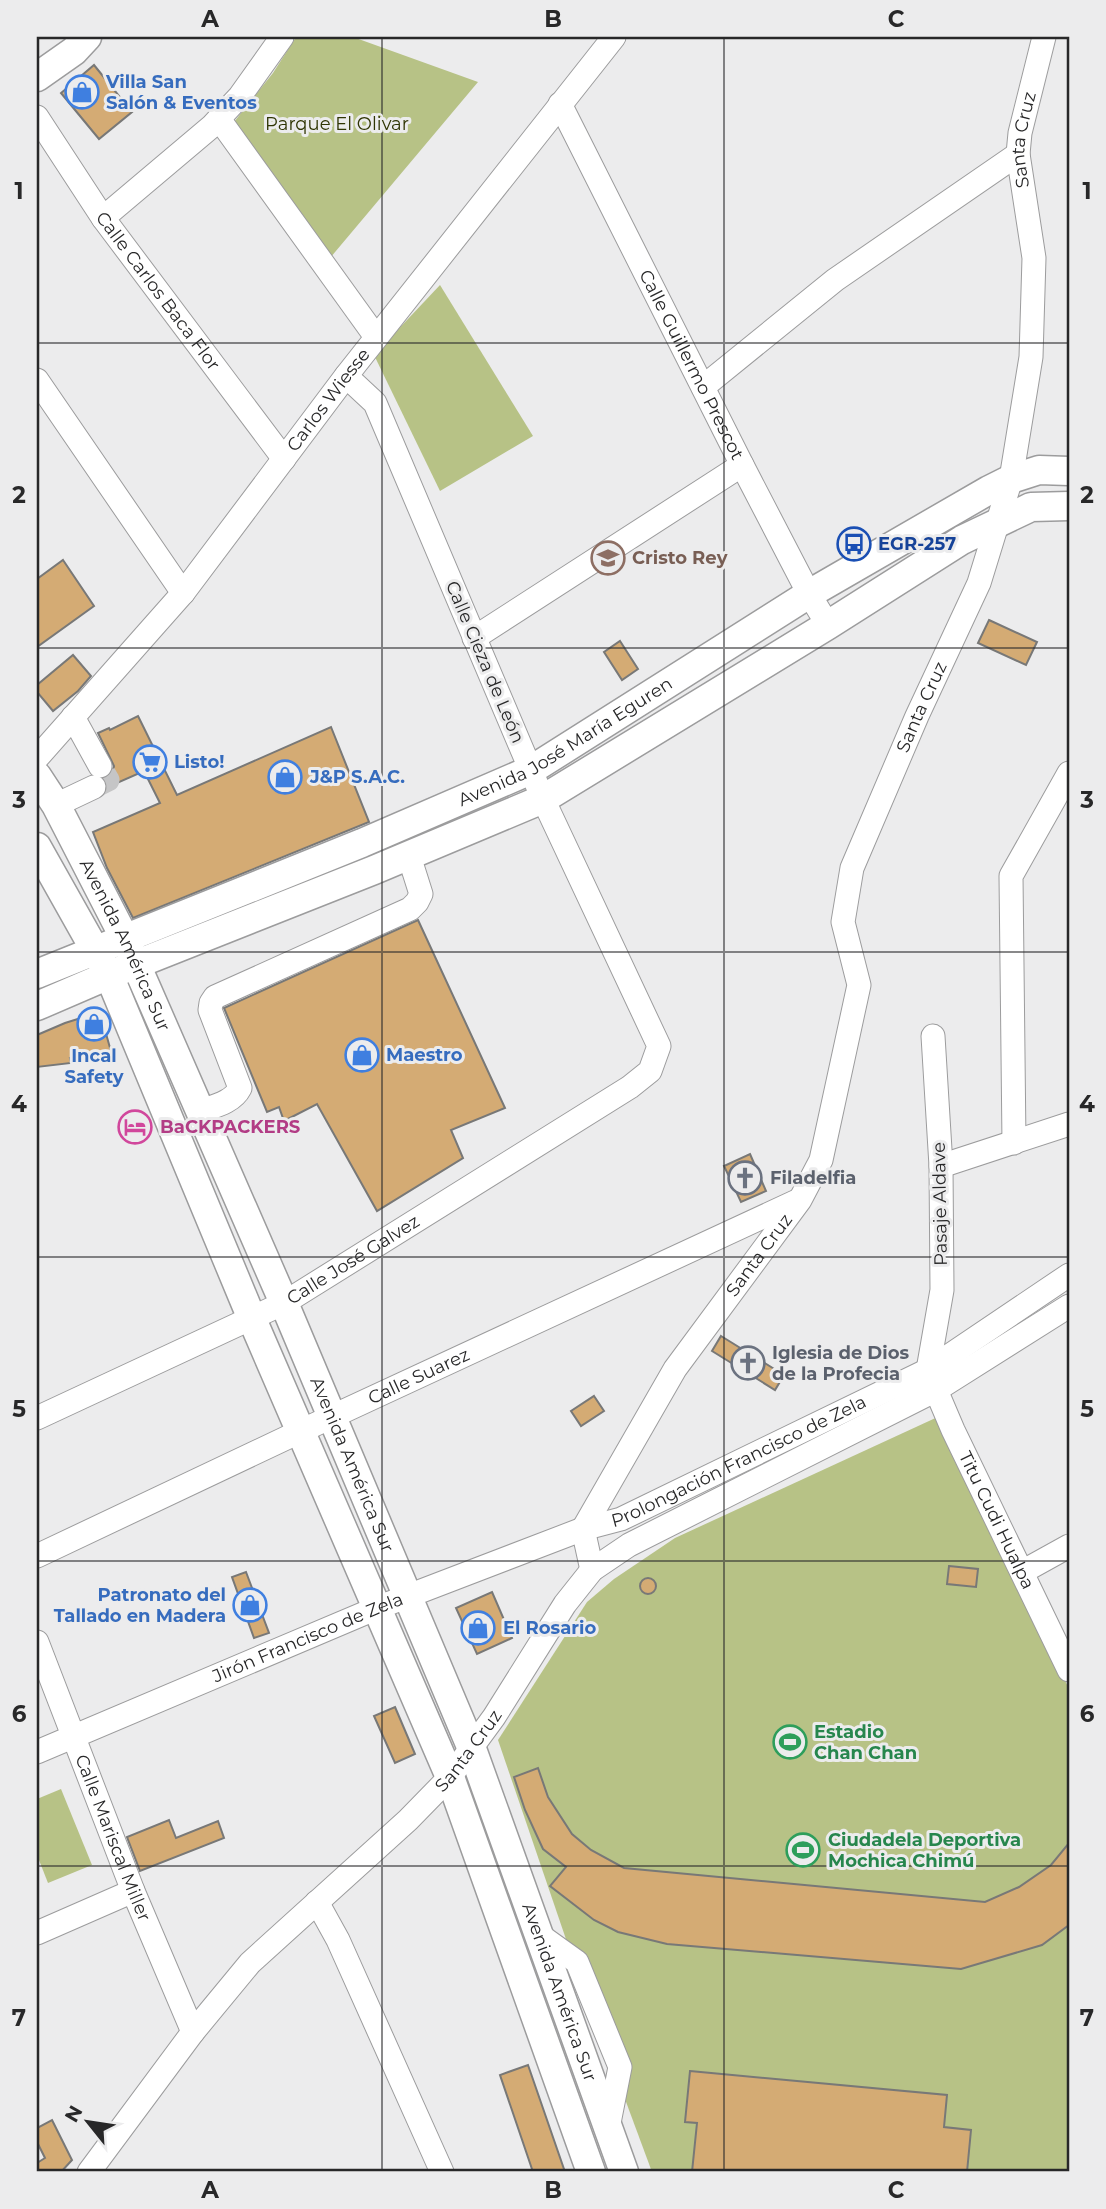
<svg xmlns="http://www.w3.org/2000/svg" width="1106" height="2209" viewBox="0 0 1106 2209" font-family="Montserrat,sans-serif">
<rect width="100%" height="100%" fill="#ececed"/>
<g fill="#b7c286">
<polygon points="296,37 353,37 478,82 325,264 234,122 273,73"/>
<polygon points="440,285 533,436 440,491 374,355"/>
<polygon points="942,1415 1069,1689 1069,2172 652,2172 569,1948 498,1740 587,1602 614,1579 675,1538"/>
<polygon points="61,1789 92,1865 48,1883 37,1855 37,1799"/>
</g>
<g fill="#d4ab74" stroke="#787877" stroke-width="2">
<polygon points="94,65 132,112 99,139 61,93"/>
<polygon points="63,560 94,606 37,647 37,579"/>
<polygon points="989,620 1037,642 1026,665 978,643"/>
<polygon points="620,641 638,669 622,680 604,652"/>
<polygon points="73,655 91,676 78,691 53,711 37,692 37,685"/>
<polygon points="138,716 177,795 331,727 369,822 133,918 107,868 93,832 160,803 144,771 108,787 105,779 112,774 114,766 98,733 109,728 110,730"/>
<polygon points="418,920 505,1108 451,1130 463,1158 377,1211 317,1104 284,1121 279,1107 267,1112 224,1008"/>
<polygon points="100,1012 112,1055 70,1058 71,1063 37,1067 37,1035 65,1023"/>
<polygon points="750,1154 766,1191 741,1202 724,1166"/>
<polygon points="721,1336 784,1375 775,1390 712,1351"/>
<polygon points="594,1396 604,1411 581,1426 571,1411"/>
<polygon points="949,1566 978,1569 976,1587 947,1584"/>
<polygon points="246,1572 269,1633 254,1638 232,1577"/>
<circle cx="648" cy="1586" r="8"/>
<polygon points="492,1592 512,1638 477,1654 456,1608"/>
<polygon points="395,1707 415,1754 395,1763 374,1716"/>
<polygon points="538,1768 548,1797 572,1834 591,1850 624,1868 985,1902 1019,1887 1051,1865 1069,1843 1069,1925 1042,1945 961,1969 667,1944 618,1932 594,1920 550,1886 566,1867 543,1849 525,1810 514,1777"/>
<polygon points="169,1820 176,1838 218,1821 224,1838 140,1871 127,1837"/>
<polygon points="528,2065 565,2172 533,2172 500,2075"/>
<polygon points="690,2071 947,2095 944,2127 971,2130 967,2172 692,2172 697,2123 685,2122"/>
<polygon points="52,2120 72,2160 61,2172 37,2172 37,2163 45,2158 37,2142 37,2128"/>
</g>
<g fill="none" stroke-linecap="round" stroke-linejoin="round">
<polyline stroke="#c5c5c6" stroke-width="23" stroke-dasharray="23 11" stroke-linecap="butt" points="94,787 108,780 100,766"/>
<defs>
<g id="minor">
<path id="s1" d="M560 104 742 465 809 594 828 625"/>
<path id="s2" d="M37 117 103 218 284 459"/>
<polyline points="219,119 376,337"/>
<polyline points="103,218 212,126 240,96 282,37"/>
<polyline points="37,380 183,593"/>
<polyline points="703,387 835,280 1018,154"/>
<polyline points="474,638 742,465"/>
<polyline points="73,717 100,766"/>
<path id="s3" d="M37 758 183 593 346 376 614 37"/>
<polyline points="56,805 94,787"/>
<path d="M201 1111C215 1106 233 1102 240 1088L210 1010 211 1003 215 997 410 909 417 902 421 894 409 856"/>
<polyline points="1014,1143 1011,876 1069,773"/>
<polyline points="941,1166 1069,1124"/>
<polyline points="928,1370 942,1290 941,1166 933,1036"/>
<path id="s4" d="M930 1376 953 1430 1069 1670"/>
<path id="s5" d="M37 1418 284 1303 630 1087 650 1071 659 1046 543 799 375 403 346 376"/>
<path id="s6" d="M37 1556 301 1431 797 1201"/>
<path id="s7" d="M592 1570 583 1529 675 1369 800 1200 821 1160 859 985 843 922 852 868 917 716 979 583 1011 479 1031 357 1034 258 1018 154 1020 133 1044 37"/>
<polyline points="1022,1572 1069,1546"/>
<path id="s8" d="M37 1642 133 1891 193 2032"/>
<path id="s9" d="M37 1752 377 1608 583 1529 621 1519 928 1370 1069 1275"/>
<polyline points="317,1902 338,1940 442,2172"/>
<polyline points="37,1933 133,1891"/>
<polyline points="538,1934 577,1962 620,2067 608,2128"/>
<path id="s10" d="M89 2172 193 2032 250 1963 408 1820 450 1777 494 1717 565 1604 592 1570 629 1545 936 1390 1069 1306"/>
</g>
<g id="major">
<polyline points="37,77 74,51 87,37"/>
<path id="s11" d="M37 776 56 805 125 939 284 1303 472 1749 624 2172"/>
<polyline points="37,847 109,975 252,1319 450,1777 591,2172"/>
<path id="s12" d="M37 974 362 843 531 770 809 594 989 490 1011 479 1039 470 1069 471"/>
<polyline points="37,1006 109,975 374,870 543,799 828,625 962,540 1031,507 1069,506"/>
</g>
</defs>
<use href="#minor" stroke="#9c9c9d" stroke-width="25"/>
<use href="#major" stroke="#9c9c9d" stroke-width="31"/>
<use href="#minor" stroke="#fff" stroke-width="23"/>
<use href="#major" stroke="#fff" stroke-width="28"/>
</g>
<path fill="none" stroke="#282829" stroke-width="2" stroke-opacity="0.55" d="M382 37V2172M724 37V2172M37 343H1069M37 648H1069M37 952H1069M37 1257H1069M37 1561H1069M37 1866H1069"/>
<defs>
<symbol id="shop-ring" viewBox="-11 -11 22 22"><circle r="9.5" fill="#ececed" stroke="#3f7fe0" stroke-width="1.5"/><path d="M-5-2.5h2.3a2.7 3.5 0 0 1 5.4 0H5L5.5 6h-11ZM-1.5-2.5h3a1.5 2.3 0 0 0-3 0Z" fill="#3f7fe0"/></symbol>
<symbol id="bus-ring" viewBox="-11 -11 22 22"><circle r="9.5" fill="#ececed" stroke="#1a4fb4" stroke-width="1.5"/><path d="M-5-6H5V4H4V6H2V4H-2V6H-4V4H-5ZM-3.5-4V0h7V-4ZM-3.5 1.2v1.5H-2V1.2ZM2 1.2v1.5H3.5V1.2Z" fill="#1a4fb4"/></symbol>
<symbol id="school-ring" viewBox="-11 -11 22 22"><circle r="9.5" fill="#ececed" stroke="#8d6e63" stroke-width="1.5"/><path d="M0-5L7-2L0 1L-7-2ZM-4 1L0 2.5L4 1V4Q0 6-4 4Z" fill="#8d6e63"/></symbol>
<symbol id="supermarket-ring" viewBox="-11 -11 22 22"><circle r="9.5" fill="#ececed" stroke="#3f7fe0" stroke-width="1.5"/><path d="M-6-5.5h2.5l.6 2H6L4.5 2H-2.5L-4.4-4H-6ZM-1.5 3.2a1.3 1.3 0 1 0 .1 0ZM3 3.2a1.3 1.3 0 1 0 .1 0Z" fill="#3f7fe0"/></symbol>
<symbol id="hotel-ring" viewBox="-11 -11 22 22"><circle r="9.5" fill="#ececed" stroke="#d1479c" stroke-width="1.5"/><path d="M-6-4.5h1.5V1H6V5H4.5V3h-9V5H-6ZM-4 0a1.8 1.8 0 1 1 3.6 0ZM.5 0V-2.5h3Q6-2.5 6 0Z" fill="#d1479c"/></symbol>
<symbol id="church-ring" viewBox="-11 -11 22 22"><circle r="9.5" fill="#ececed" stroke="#6b7280" stroke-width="1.5"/><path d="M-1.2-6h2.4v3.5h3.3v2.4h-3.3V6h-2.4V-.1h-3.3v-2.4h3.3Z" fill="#6b7280"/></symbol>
<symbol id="stadium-ring" viewBox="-11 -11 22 22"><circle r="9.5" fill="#ececed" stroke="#2e9e5b" stroke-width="1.5"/><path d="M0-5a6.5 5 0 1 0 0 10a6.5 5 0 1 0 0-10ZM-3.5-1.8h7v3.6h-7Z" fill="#2e9e5b"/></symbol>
</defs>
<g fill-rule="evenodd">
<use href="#shop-ring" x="63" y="73" width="38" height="38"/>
<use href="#bus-ring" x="835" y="525" width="38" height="38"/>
<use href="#school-ring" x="589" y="539" width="38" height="38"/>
<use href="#supermarket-ring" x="131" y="743" width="38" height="38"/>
<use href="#shop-ring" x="266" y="758" width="38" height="38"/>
<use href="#shop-ring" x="75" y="1005" width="38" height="38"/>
<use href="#shop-ring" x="343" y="1036" width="38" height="38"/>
<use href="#hotel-ring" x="116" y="1108" width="38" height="38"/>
<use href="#church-ring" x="726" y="1159" width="38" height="38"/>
<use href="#church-ring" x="729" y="1344" width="38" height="38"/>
<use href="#shop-ring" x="231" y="1586" width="38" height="38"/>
<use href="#shop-ring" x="459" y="1609" width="38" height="38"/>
<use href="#stadium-ring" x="771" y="1723" width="38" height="38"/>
<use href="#stadium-ring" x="784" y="1831" width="38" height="38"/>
</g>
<g text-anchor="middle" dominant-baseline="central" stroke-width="6" stroke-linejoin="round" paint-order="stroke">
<g font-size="18" font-weight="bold" fill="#366cbe" stroke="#ececed" text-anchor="start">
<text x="106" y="82">Villa San<tspan x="106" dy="21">Salón &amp; Eventos</tspan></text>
<text x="174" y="762">Listo!</text>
<text x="310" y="777">J&amp;P S.A.C.</text>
<text x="386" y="1055">Maestro</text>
<text x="94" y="1056" text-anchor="middle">Incal<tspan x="94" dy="21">Safety</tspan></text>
<text x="226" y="1595" text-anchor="end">Patronato del<tspan x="226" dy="21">Tallado en Madera</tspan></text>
<text x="503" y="1628">El Rosario</text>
</g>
<g font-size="18" fill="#2f3503" stroke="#ececed">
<text x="337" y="124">Parque El Olivar</text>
</g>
<g font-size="18" fill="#282829" stroke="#ececed">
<text stroke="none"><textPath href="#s7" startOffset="1544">Santa Cruz</textPath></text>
<text stroke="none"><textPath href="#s2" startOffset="212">Calle Carlos Baca Flor</textPath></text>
<text stroke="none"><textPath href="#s1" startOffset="292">Calle Guillermo Prescot</textPath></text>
<text stroke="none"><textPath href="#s3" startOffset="462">Carlos Wiesse</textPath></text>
<text transform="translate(485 662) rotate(67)">Calle Cieza de León</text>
<text stroke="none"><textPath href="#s7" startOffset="956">Santa Cruz</textPath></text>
<text stroke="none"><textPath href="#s12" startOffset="578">Avenida José María Eguren</textPath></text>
<text stroke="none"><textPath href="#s11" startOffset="191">Avenida América Sur</textPath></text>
<text transform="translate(940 1204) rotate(-91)">Pasaje Aldave</text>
<text stroke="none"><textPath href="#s7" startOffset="368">Santa Cruz</textPath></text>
<text stroke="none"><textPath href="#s5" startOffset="354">Calle José Galvez</textPath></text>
<text stroke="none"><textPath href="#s6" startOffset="422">Calle Suarez</textPath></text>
<text stroke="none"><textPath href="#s9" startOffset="760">Prolongación Francisco de Zela</textPath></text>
<text stroke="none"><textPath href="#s11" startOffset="758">Avenida América Sur</textPath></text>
<text stroke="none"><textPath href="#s4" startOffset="159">Titu Cudi Hualpa</textPath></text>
<text stroke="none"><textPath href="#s9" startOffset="294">Jirón Francisco de Zela</textPath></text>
<text stroke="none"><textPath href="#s10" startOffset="569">Santa Cruz</textPath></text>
<text stroke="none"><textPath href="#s8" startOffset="210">Calle Mariscal Miller</textPath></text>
<text stroke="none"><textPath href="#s11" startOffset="1325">Avenida América Sur</textPath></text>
</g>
<g font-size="18" font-weight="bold" fill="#164399" stroke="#ececed" text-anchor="start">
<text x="878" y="544">EGR-257</text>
</g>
<g font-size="18" font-weight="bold" fill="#785e54" stroke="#ececed" text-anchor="start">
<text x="632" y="558">Cristo Rey</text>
</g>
<g font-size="18" font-weight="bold" fill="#b23c85" stroke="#ececed" text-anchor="start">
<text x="160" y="1127">BaCKPACKERS</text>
</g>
<g font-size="18" font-weight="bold" fill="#5b616d" stroke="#ececed" text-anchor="start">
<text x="770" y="1178">Filadelfia</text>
<text x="772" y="1353">Iglesia de Dios<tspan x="772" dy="21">de la Profecia</tspan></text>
</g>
<g font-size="18" font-weight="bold" fill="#27864d" stroke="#ececed" text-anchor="start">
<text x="814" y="1732">Estadio<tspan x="814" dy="21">Chan Chan</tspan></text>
<text x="828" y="1840">Ciudadela Deportiva<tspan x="828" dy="21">Mochica Chimú</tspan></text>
</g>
</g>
<rect width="1106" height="2209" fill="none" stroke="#ececed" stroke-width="77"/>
<g transform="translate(88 2122) rotate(300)" stroke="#ececed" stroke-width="5" paint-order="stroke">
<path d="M0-5L12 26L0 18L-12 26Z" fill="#282829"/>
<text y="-10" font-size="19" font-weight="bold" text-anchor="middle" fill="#282829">N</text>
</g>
<rect x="38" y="38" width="1030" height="2132" fill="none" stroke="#282829" stroke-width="2.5"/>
<g font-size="23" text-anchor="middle" font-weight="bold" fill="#282829">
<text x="210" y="27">A</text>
<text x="553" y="27">B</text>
<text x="896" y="27">C</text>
<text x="19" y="199">1</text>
<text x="1087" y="199">1</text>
<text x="19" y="503">2</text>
<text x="1087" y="503">2</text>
<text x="19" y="808">3</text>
<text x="1087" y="808">3</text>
<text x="19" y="1112">4</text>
<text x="1087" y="1112">4</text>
<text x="19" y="1417">5</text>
<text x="1087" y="1417">5</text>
<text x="19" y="1722">6</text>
<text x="1087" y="1722">6</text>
<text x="19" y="2026">7</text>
<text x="1087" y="2026">7</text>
<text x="210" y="2198">A</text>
<text x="553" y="2198">B</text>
<text x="896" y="2198">C</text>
</g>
</svg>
